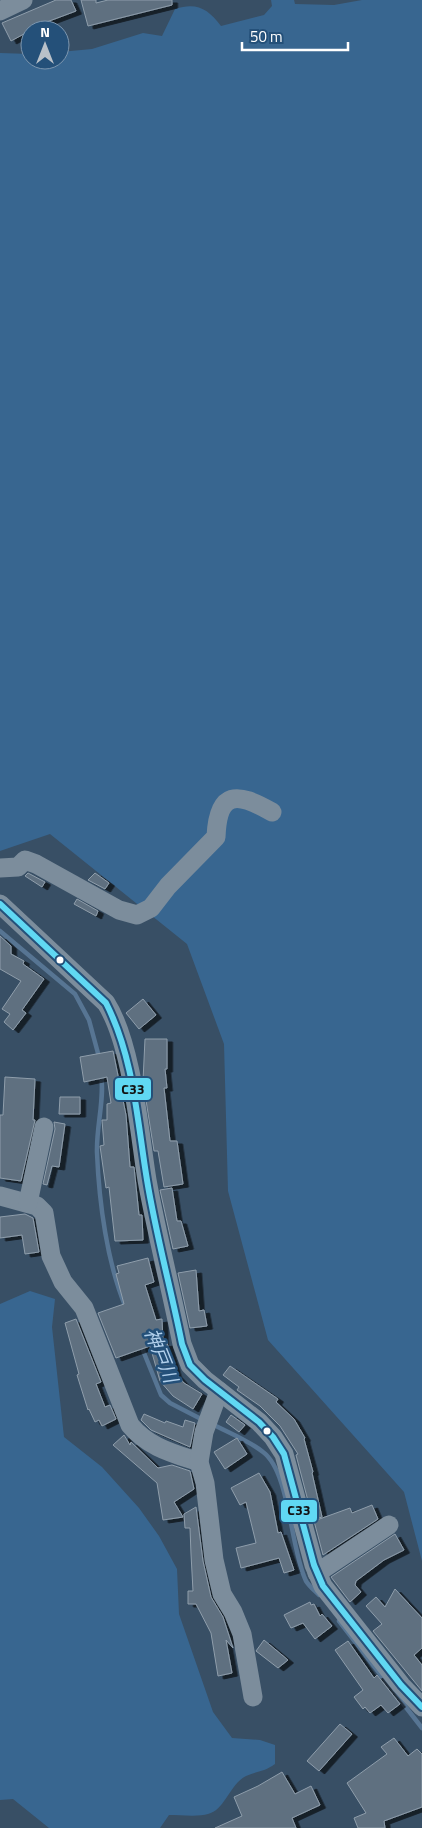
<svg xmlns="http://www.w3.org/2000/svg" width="422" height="1828" viewBox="0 0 422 1828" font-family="'Titillium Web','Noto Sans JP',sans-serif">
<defs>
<filter id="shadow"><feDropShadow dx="5.5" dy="3" stdDeviation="0" flood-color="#0009"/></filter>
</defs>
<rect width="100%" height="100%" fill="#384f65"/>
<g fill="#386690">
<path d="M271 0H294L295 4 334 5 362 0H422V1561L404 1492 268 1340 228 1191 224 1044 187 944 50 834 0 851V53L30 54V60H60V52L92 49 143 33 162 36 175 9C197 2 208 9 221 26L264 15 272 6Z"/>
<path d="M30 1291 55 1299 52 1327 64 1437 102 1467 139 1508 159 1536 177 1569 179 1614 213 1712 232 1738 260 1740 275 1745V1764C264 1772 257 1771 246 1776 229 1785 225 1810 208 1814 199 1817 180 1815 169 1815L160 1828H49L13 1799 0 1800V1304Z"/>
</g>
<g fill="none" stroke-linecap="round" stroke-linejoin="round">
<g stroke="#577593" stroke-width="4.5">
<polyline points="0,931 75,994 89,1020 99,1057"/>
<path d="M101 1073C105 1100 96 1126 97 1153 99 1202 107 1263 126 1308"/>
<polyline points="140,1343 161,1395 170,1403 203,1420"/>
<path d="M212 1424C229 1433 248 1440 263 1452 290 1472 290 1548 306 1581 309 1586 315 1591 319 1595"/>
<polyline points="339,1621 422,1728"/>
</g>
</g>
<g fill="#5e6f80" stroke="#8f9eab" filter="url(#shadow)">
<polygon points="56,0 71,0 76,11 44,23 11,41 2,23"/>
<polygon points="81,0 96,0 96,3 108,0 172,0 172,5 88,26"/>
<polygon points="28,873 45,882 42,887 25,876"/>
<polygon points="95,873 109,883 105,889 88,880"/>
<polygon points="77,899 98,911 96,916 74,904"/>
<polygon points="0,936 11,946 11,954 24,961 23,964 44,979 22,1010 26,1013 13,1030 4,1022 10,1014 2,1009 21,981 0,969"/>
<polygon points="143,999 156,1015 139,1029 126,1013"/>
<polygon points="145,1039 167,1039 167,1069 165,1069 167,1088 164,1088 170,1141 177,1141 183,1184 164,1187 158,1151 154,1151 143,1081"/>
<polygon points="113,1051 126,1115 130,1167 134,1167 139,1215 142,1215 143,1240 115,1241 109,1187 106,1188 100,1146 104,1145 102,1120 107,1120 107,1104 111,1103 107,1077 84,1082 80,1057"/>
<polygon points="5,1077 35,1079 33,1120 35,1120 21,1181 0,1178 0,1115 3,1115"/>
<polygon points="60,1097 80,1097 80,1114 59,1114"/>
<polygon points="54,1122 65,1124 59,1167 52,1166 47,1185 43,1184 55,1129"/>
<polygon points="172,1188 177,1221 181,1221 188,1246 173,1249 160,1190"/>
<polygon points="25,1214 33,1218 39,1252 25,1254 22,1235 0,1238 0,1217"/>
<polygon points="148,1258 154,1282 145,1285 156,1320 162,1319 163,1344 167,1343 176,1374 184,1383 202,1394 193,1409 173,1396 160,1381 150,1346 116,1358 98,1313 124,1304 116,1274 119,1273 117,1266"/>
<polygon points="196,1270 199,1311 204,1310 207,1326 190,1328 178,1273"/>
<polygon points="76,1319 101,1382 96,1384 105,1407 110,1405 116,1419 102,1426 99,1420 95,1422 89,1409 88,1410 77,1375 79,1374 65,1323"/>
<polygon points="230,1366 278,1399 276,1402 294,1419 305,1438 304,1439 313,1472 312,1473 322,1517 313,1520 296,1455 298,1454 280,1426 260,1406 237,1390 239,1387 223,1375"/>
<polygon points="144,1414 165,1423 166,1421 183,1427 185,1420 195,1423 190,1447 151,1430 141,1420"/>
<polygon points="231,1415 245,1425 239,1432 226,1422"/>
<polygon points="124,1435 130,1445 131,1442 158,1468 172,1465 190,1471 194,1489 174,1502 183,1517 163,1520 157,1483 113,1445"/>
<polygon points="237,1438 247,1454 225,1469 214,1452"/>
<polygon points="259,1473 270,1492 278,1533 281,1532 294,1570 284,1573 279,1558 241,1568 236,1548 256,1543 246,1502 240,1505 231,1488"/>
<polygon points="372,1505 378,1519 323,1555 314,1521 350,1508 352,1513"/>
<polygon points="196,1507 203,1561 211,1597 223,1617 233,1648 226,1640 232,1673 218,1676 211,1633 196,1604 188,1604 188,1591 193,1591 191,1554 190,1528 185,1528 184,1514"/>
<polygon points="395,1534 404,1550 384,1560 356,1581 355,1585 361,1592 350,1602 331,1577"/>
<polygon points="395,1589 422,1618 422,1648 414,1655 422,1665 422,1691 373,1631 382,1624 366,1606 376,1597 385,1607"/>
<polygon points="310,1602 311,1605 314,1604 320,1616 322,1614 332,1626 315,1639 303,1623 291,1628 284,1615"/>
<polygon points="264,1640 288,1660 278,1668 256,1651"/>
<polygon points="348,1641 374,1678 377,1675 400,1704 388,1713 381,1705 370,1713 365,1707 363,1709 354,1697 363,1690 335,1650"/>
<polygon points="340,1724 352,1734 319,1771 307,1761"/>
<polygon points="394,1738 408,1756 417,1749 422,1754 422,1807 384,1821 385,1828 358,1828 354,1818 366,1813 347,1783 387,1754 381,1747"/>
<polygon points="282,1772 295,1794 311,1786 320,1805 292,1818 296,1828 215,1828 242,1816 234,1797 258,1786"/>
</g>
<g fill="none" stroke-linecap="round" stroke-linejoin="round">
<g stroke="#7c8d9c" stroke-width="19">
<polyline points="0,11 23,0"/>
<path d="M0 868 18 867 25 860 36 864 119 910 137 915 151 908 168 886 216 837C218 790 237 792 272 812"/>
<path d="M0 904 106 1003C132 1044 139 1130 147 1180 157 1235 171 1289 182 1344L190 1365 205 1380 259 1422 273 1437 284 1454 314 1565 323 1586 401 1685 422 1707"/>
<path d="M0 1196 37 1206 44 1213 51 1256 63 1282 84 1308 130 1425C148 1447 172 1453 199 1462"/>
<polyline points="28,1203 44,1127"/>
<polyline points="219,1391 204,1432 199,1462 205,1483 214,1560 222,1594 233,1612 242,1634 253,1697"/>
<polyline points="317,1573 389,1525"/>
</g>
<defs>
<path id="bus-1" d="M0 904 106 1003C134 1058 137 1120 147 1180 156 1235 171 1289 182 1344L190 1365 205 1380 259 1422 273 1437 284 1454 314 1565 323 1586 401 1685 422 1707"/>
</defs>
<use href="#bus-1" stroke="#245079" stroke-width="10"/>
<use href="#bus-1" stroke="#60d8f3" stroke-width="6"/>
</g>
<g fill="#fff" stroke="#245079" stroke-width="2">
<circle cx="60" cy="960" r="4.5"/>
<circle cx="267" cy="1431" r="4.5"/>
</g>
<g text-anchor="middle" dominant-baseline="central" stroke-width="5" stroke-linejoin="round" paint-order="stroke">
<g font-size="19" font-style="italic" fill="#b2d0ec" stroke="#245079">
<text transform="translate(162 1355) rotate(68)">神戸川</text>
</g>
</g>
<g stroke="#245079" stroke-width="2">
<rect x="114" y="1077" width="38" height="24" rx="5" fill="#60d8f3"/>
<rect x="280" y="1499" width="38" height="24" rx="5" fill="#60d8f3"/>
</g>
<g font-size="14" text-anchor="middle" font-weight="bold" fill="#111">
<text x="133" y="1094">C33</text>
<text x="299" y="1515">C33</text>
</g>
<g transform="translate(45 45)"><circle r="24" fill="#245079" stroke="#7c96af"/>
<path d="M0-4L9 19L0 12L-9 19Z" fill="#b9c1c9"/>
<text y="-8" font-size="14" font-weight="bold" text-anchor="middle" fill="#ffffff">N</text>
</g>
<path d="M242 42v8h106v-8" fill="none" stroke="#ffffff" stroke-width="2.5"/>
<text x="250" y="42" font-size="15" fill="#ffffff" stroke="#245079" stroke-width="4" paint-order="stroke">50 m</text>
</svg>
